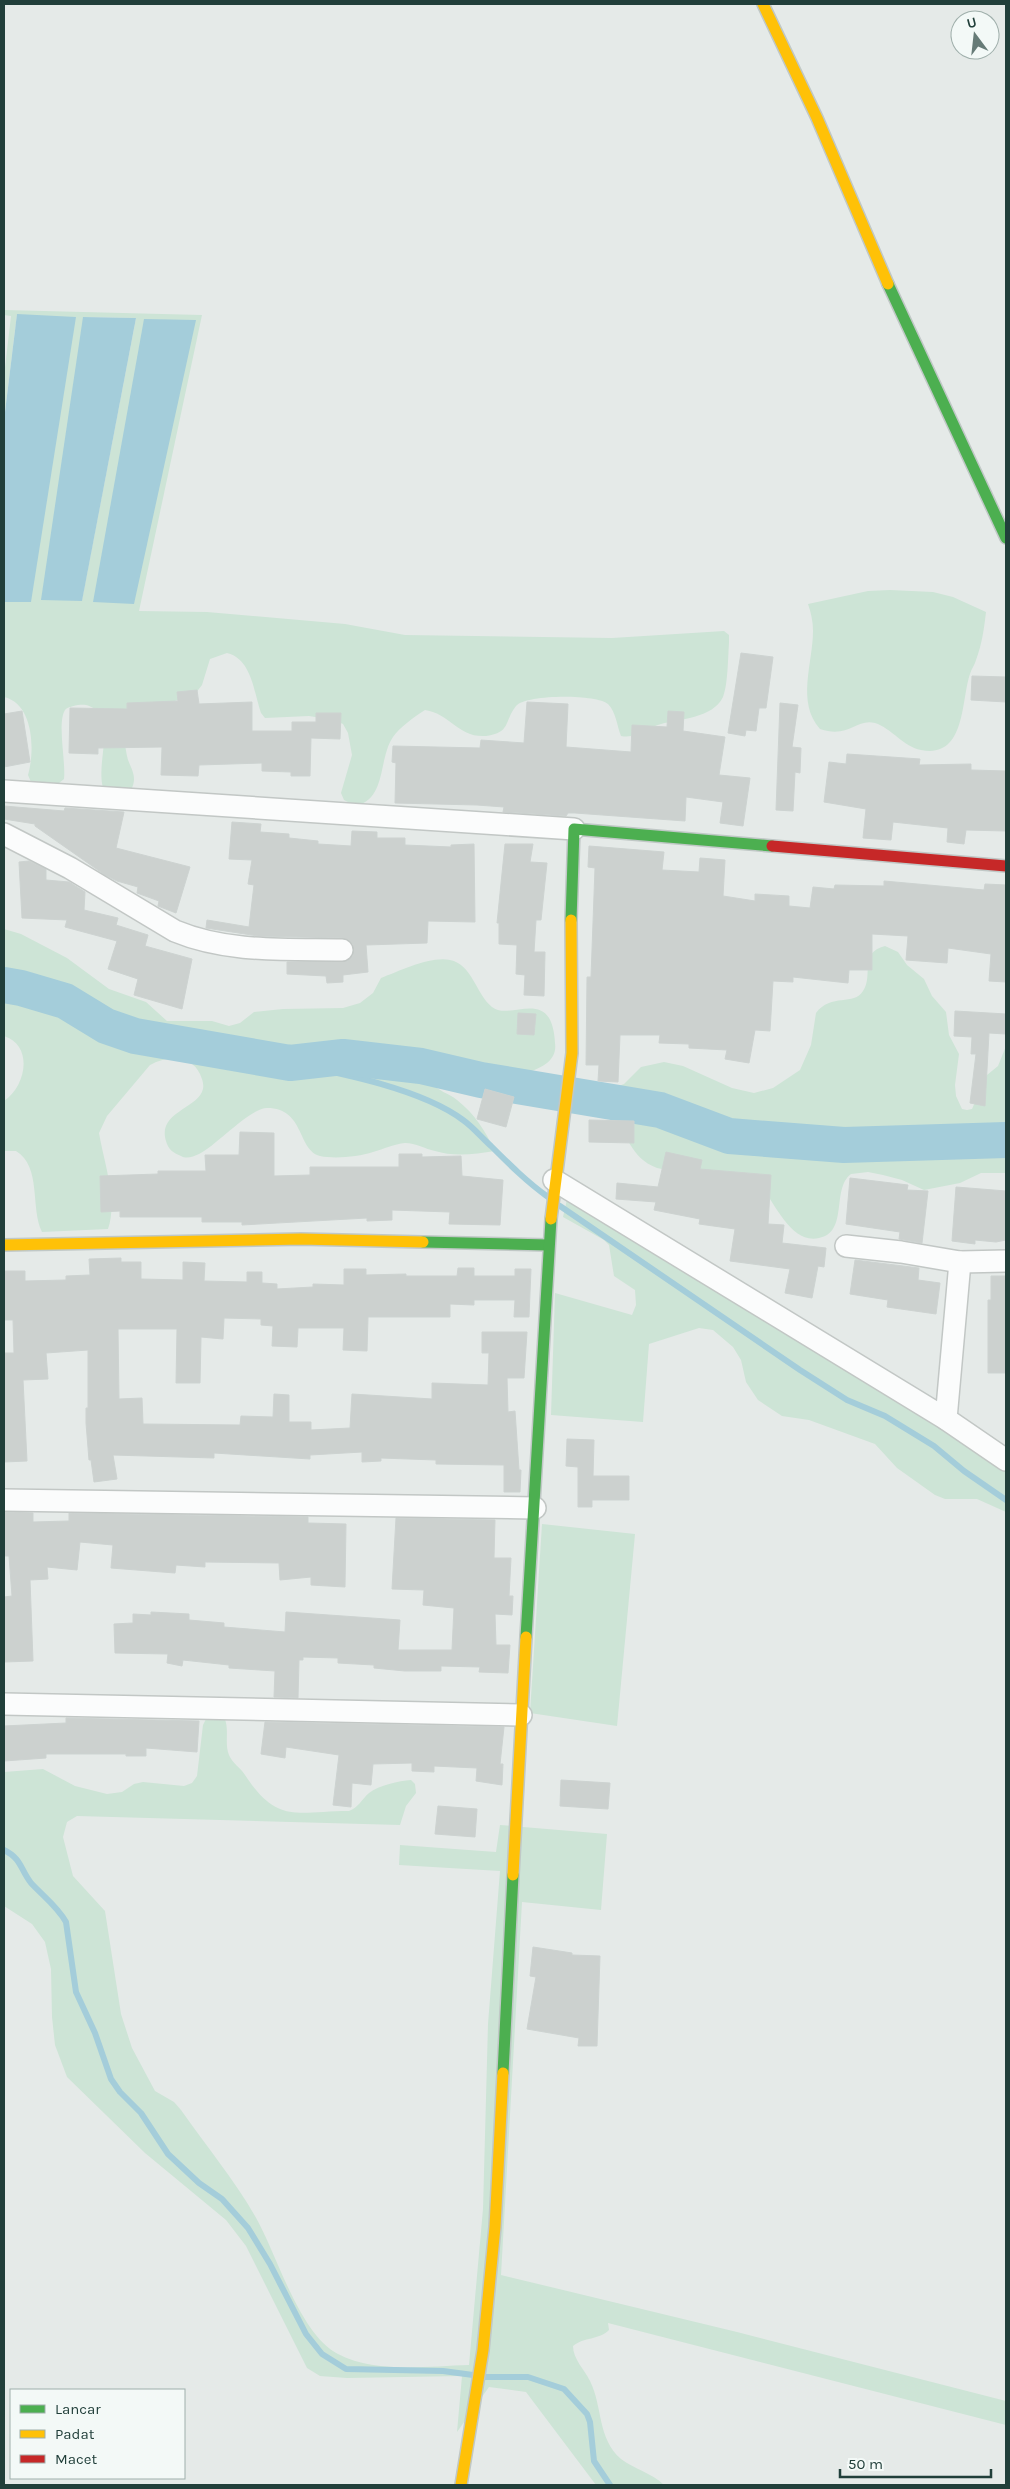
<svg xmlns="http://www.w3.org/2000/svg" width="1010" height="2489" viewBox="0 0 1010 2489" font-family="Karla,sans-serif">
<rect width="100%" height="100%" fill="#e5eae8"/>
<g fill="#cde4d6" fill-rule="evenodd">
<path d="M4 310 202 315 139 611 207 612 345 624 405 635 612 638 724 631 729 635V643C728 657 728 685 723 697 713 718 680 719 661 724 646 728 637 739 621 736 617 726 616 712 608 704 596 694 526 694 516 706 504 721 511 733 486 736 458 738 451 714 425 710 414 717 400 727 393 737 378 759 387 798 356 806L344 800 341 793 352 755 348 733 343 724 334 720 309 716 265 718 261 713C254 693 252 659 227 653L210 659 202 685 195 694 169 703 124 736C125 744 126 753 128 760 133 772 137 778 131 790L103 788C97 766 110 735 101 716 99 711 91 706 86 705 81 704 68 706 65 710 57 723 66 762 64 779L54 787 31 782 28 775C35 751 34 704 4 697V602H31L17 314 4 420V376L11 316 4 315ZM83 317 136 318 82 600Z"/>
<path d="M890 590 933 592 953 597 986 612C984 629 982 644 976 660 975 665 971 669 970 674 961 700 966 759 921 750 904 747 891 728 875 723 856 718 849 739 820 729 796 702 813 663 813 631 813 621 811 613 808 604L868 591Z"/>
<path d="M4 929 21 934 67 958 109 989 146 1002 167 1021H212L229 1026 240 1023 254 1012 283 1009 343 1008 360 1003 373 993 381 978C400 971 430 956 450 960 472 964 476 994 492 1007 510 1022 552 984 555 1043 556 1051 554 1057 547 1063 534 1073 512 1077 496 1076 488 1076 479 1070 471 1068 458 1066 445 1069 434 1074L432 1083C436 1090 450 1094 457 1100 475 1114 485 1131 495 1151 475 1154 454 1157 435 1151 425 1149 416 1143 405 1143 394 1144 384 1149 373 1152 358 1157 334 1159 320 1156 297 1150 305 1108 267 1108 250 1108 217 1145 199 1154 193 1157 186 1159 181 1156 173 1153 168 1149 166 1141 157 1112 198 1109 203 1089 204 1083 202 1079 200 1074 191 1054 166 1056 150 1065L107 1116 99 1133C104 1163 118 1200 108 1229L42 1232C30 1208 42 1167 16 1151H4V1101C26 1086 34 1046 4 1036Z"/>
<path d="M885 946 898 952 907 965 924 979 932 996 946 1012 949 1035 959 1054 955 1085 956 1096 962 1109 967 1110 972 1109 987 1075 998 1066 1006 1046V1173H981L960 1183 924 1190 902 1180 883 1175 868 1172 851 1174C831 1189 849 1232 819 1238 792 1244 777 1207 763 1189L657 1168C629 1157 630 1135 611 1117 603 1109 593 1108 585 1101L583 1093 586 1089 613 1088 624 1084 641 1067 664 1062 683 1066 732 1088 754 1093 773 1088 800 1070 811 1045 816 1013C831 993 854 1006 863 991 874 975 858 953 885 946Z"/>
<polygon points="568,1195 1006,1463 1006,1512 977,1499 945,1499 935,1495 897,1468 875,1444 809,1420 782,1416 758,1400 746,1382 741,1360 733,1347 713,1330 699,1328 649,1344 643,1422 551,1415 555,1293 632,1315 636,1305 635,1290 614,1276 609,1245 604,1240 563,1217"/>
<polygon points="542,1524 635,1534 617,1726 530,1713"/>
<path d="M213 1715 224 1717C230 1729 224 1743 229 1755 232 1763 241 1768 245 1775 278 1825 296 1811 349 1811 358 1808 362 1799 369 1793 379 1785 399 1781 411 1780L415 1784 416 1793 406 1806 400 1825 77 1816 67 1822 63 1837 73 1876 105 1911 121 2014 132 2048 155 2091 174 2102 181 2110C206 2146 234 2179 255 2216 277 2254 299 2334 338 2354 377 2374 427 2366 469 2365L483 2209 488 2024 500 1871 399 1865 400 1845 496 1852 500 1825 607 1834 601 1910 522 1902 501 2275 737 2332 1006 2401V2425L608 2323 609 2330C599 2340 584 2337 573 2346 573 2359 584 2369 590 2381 603 2407 597 2438 621 2459 634 2469 652 2473 664 2485H596L526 2392 489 2387 457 2432 462 2376 347 2378 320 2376 307 2368 246 2246 226 2220 145 2153 67 2077 55 2045 52 2017 51 1969 45 1942 32 1924 4 1906V1772L43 1769 75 1786 107 1794 122 1792 134 1784 143 1782 184 1786 192 1783 197 1776 203 1725 206 1719Z"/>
</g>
<g fill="#a4cdda">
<polygon points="17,314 76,317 31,602 4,602 4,420"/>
<polygon points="83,317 136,318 82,601 41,600"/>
<polygon points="144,319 196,320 134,604 93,602"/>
</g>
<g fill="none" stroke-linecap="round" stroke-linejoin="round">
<g stroke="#a4cdda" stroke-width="6">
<path d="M290 1063C340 1073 422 1089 463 1120 473 1127 482 1138 491 1146 509 1164 527 1182 548 1197"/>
<polyline points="560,1206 800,1370 847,1400 885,1416 934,1446 964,1471 1006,1500"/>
<path d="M4 1850C22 1859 20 1869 31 1883 43 1896 57 1906 66 1922L76 1992 95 2033 111 2079 120 2092 141 2113 168 2154 199 2183 222 2199 248 2228 270 2264 306 2334 322 2354 346 2369 443 2371 473 2375"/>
<polyline points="485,2377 528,2377 564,2389 587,2414 590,2422 594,2461 610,2485"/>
</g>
<polyline stroke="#a4cdda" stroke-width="36" points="4,985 21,988 65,1001 106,1026 135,1036 290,1063 343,1057 421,1066 481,1080 660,1110 729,1136 844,1145 1006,1140"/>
</g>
<g fill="#ccd1cf" stroke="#cdd3d1">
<polygon points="741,653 773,657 766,708 759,708 756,731 746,730 745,736 728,733"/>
<polygon points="972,676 1006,677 1006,702 971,700"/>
<polygon points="197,690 199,704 252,702 252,731 292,731 292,722 316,722 316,713 341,713 340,739 311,738 310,776 291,776 291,772 262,771 262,763 199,765 198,776 161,775 162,747 98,748 98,754 69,753 70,708 127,709 127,703 178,701 177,692"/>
<polygon points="527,702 568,704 566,747 631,752 632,725 667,727 668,711 684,712 683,731 725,737 719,775 750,778 743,826 720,823 723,802 686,797 685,821 575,813 568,813 566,816 503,812 504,807 477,805 395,803 396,763 392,762 393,746 480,748 481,740 524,743"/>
<polygon points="780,703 798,705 792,747 801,748 800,773 795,772 793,811 776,810"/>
<polygon points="22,711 30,762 4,767 4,714"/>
<polygon points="847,754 920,759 919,765 971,764 971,770 1006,771 1006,831 966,830 964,844 947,842 948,828 893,822 891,840 863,838 866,809 824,802 829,762 846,764"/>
<polygon points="4,806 64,811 65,808 124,812 116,848 190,867 176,913 158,906 159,901 137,893 138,887 117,881 105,875 35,826 35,824 4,819"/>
<polygon points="232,822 261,824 260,832 289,834 289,838 318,841 318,844 351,846 352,831 377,832 377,838 405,838 405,845 451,847 451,845 474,844 475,922 428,921 427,943 366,945 368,972 343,975 343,982 327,983 326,976 287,974 287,962 348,961 353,956 353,944 349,940 342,938 258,936 206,928 207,920 249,927 254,885 248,884 252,860 229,859"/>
<polygon points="505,844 533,844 530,862 547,863 541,920 536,920 534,952 545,952 544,996 524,995 525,975 516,974 517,945 499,944 499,923 497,923"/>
<polygon points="589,846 664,852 662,870 699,872 700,858 725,860 723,896 755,901 755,894 789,896 789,906 810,908 813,887 834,889 835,885 884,886 884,881 984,890 985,884 1006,885 1006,982 989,981 991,954 948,948 947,963 906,960 908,936 872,934 872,970 849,970 848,983 793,977 793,982 773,981 770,1031 755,1030 749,1063 725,1059 727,1050 689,1048 689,1044 659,1043 660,1035 620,1035 618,1082 598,1081 599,1065 586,1065 587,977 591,977 595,868 588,867"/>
<polygon points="29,861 46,869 46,880 69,882 85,892 84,910 118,918 116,925 148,935 145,946 192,959 182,1009 134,995 138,979 108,969 117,941 65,927 67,920 22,918 19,862"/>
<polygon points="955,1011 1006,1014 1006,1034 989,1033 985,1106 970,1103 976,1054 971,1054 972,1037 954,1036"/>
<polygon points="518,1013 536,1014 534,1035 517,1034"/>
<polygon points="485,1089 514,1097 506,1127 477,1119"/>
<polygon points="589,1120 634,1121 634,1143 589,1142"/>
<polygon points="240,1132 274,1133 274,1176 310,1175 310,1167 399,1167 399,1154 422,1154 422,1157 461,1156 462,1176 503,1180 500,1225 449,1224 450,1212 392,1210 392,1220 367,1221 367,1218 242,1225 242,1222 202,1222 202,1217 120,1217 120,1211 101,1212 100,1176 158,1174 158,1171 206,1171 205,1155 239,1155"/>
<polygon points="666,1152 702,1160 700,1169 771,1175 768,1224 784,1225 782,1243 826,1248 824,1267 818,1266 812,1298 785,1293 790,1269 730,1261 735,1229 699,1224 700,1219 654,1210 656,1202 616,1199 617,1183 658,1187"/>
<polygon points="850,1178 908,1185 907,1190 928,1191 922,1243 899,1239 900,1232 846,1224"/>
<polygon points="956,1187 1006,1191 1006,1240 996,1242 975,1240 975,1244 952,1241"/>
<polygon points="121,1258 121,1262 141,1262 141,1279 183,1280 183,1262 205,1263 204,1281 247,1282 247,1272 262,1272 262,1283 277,1284 277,1289 313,1287 313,1284 344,1285 344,1269 366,1269 366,1275 406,1274 406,1276 457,1276 458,1268 474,1268 474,1276 515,1276 515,1269 531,1269 529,1317 514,1317 515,1300 474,1300 474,1305 450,1304 450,1317 368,1317 367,1351 343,1350 344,1328 298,1328 297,1347 272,1346 273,1326 261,1325 261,1319 224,1318 223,1339 201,1337 200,1383 176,1383 177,1329 118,1329 119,1399 142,1398 143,1424 240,1425 241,1416 273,1417 274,1394 289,1395 289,1422 311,1422 311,1430 350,1428 352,1394 432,1399 432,1383 488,1385 489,1353 482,1353 482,1332 527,1332 524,1378 507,1378 508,1412 515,1411 519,1470 521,1470 520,1492 504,1492 504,1465 436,1464 436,1460 381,1458 381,1461 362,1462 362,1452 310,1455 310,1459 214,1453 214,1458 113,1455 117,1479 94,1482 91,1460 89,1460 86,1423 86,1408 88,1408 88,1350 46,1353 48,1379 23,1380 27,1461 4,1462 4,1353 14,1353 13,1320 4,1320 4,1271 25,1271 25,1281 66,1280 66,1276 90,1275 89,1259"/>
<polygon points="855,1260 919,1268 918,1280 940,1283 936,1314 887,1307 888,1300 850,1294"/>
<polygon points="991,1276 1006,1276 1006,1373 988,1373 988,1300 991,1300"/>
<polygon points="567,1439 594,1440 593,1476 629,1476 629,1500 592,1500 592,1507 578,1507 578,1467 566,1466"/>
<polygon points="4,1512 33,1513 33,1522 69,1521 69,1513 308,1517 308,1523 346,1524 345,1587 311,1585 311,1577 280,1580 279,1563 205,1562 205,1567 176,1565 175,1573 111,1568 113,1545 80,1542 77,1570 47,1567 48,1579 30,1580 33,1661 4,1662 4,1597 12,1596 9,1556 4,1556"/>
<polygon points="396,1518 495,1520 494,1558 511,1558 509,1596 513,1596 512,1615 495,1614 496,1645 510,1645 508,1673 479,1672 480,1667 441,1666 441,1671 405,1671 374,1668 374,1665 338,1663 338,1658 303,1657 303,1660 299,1660 298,1698 274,1697 275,1671 229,1668 229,1665 183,1660 182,1666 167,1663 168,1654 115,1653 114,1624 133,1623 133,1614 151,1615 151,1612 189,1614 189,1620 224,1623 224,1627 285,1632 286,1612 400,1620 398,1650 452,1650 454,1608 423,1605 424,1590 392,1589"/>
<polygon points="66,1718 199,1721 197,1752 146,1748 146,1756 126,1756 126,1754 46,1754 46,1758 4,1761 4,1726 66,1723"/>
<polygon points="265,1722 504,1727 500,1764 503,1764 502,1785 476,1781 477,1768 434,1766 434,1772 412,1771 412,1763 373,1764 371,1785 352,1783 351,1807 333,1805 339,1755 286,1747 285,1758 261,1754"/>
<polygon points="561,1780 610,1783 608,1809 560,1806"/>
<polygon points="438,1806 477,1809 475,1837 435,1834"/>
<polygon points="533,1947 572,1953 572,1955 600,1956 597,2046 578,2046 579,2038 527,2029 536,1977 530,1976"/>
</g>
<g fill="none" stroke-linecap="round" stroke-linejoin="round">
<defs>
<g id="street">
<polyline points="4,791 574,829"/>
<path d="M4 834 70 868 175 931C228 953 286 949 342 950"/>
<polyline points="554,1180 946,1419 1006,1460"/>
<polyline points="846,1246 901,1252 960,1262 1006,1261"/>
<polyline points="946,1419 960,1262"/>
<polyline points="4,1500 535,1508"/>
<polyline points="4,1704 521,1715"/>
</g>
<g id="fast">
<polyline points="888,284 1006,538"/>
<polyline points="571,920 574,829 772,846"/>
<polyline points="423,1242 548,1245"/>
<polyline points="526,1637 551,1219"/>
<polyline points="503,2073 513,1875"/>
</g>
<g id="slow">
<polyline points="763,4 817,118 888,284"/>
<polyline points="551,1219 572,1053 571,920"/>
<polyline points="4,1245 301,1239 423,1242"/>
<polyline points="513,1875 526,1637"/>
<polyline points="461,2485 483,2350 495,2227 503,2073"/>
</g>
<polyline id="jam" points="772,846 1006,866"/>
</defs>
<use href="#street" stroke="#c2c7c5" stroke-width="24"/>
<use href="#fast" stroke="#c0c8c6" stroke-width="14"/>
<use href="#slow" stroke="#c0c8c6" stroke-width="14"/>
<use href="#jam" stroke="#c0c8c6" stroke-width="14"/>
<use href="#street" stroke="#fbfcfc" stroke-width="21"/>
<use href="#fast" stroke="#4caf50" stroke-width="11"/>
<use href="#slow" stroke="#ffc107" stroke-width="11"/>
<use href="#jam" stroke="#c62828" stroke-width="11"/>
</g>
<rect width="1010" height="2489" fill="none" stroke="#213f3a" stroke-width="10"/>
<rect x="10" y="2389" width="175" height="90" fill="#f3f9f7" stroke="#9fafab"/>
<rect x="20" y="2405" width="25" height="8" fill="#4caf50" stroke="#9fafab"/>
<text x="55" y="2414" font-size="15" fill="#213f3a">Lancar</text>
<rect x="20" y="2430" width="25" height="8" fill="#ffc107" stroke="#9fafab"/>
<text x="55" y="2439" font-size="15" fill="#213f3a">Padat</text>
<rect x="20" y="2455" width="25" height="8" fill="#c62828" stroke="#9fafab"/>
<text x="55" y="2464" font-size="15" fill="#213f3a">Macet</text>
<g transform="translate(975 35) rotate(345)"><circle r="24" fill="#f3f9f7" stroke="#9fafab"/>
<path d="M0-4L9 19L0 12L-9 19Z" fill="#667b77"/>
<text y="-8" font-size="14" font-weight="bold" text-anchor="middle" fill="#213f3a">U</text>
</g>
<path d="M840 2469v8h151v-8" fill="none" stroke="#213f3a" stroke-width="2.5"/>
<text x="848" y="2469" font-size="15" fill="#213f3a" stroke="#f3f9f7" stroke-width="4" paint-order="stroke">50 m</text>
</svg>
